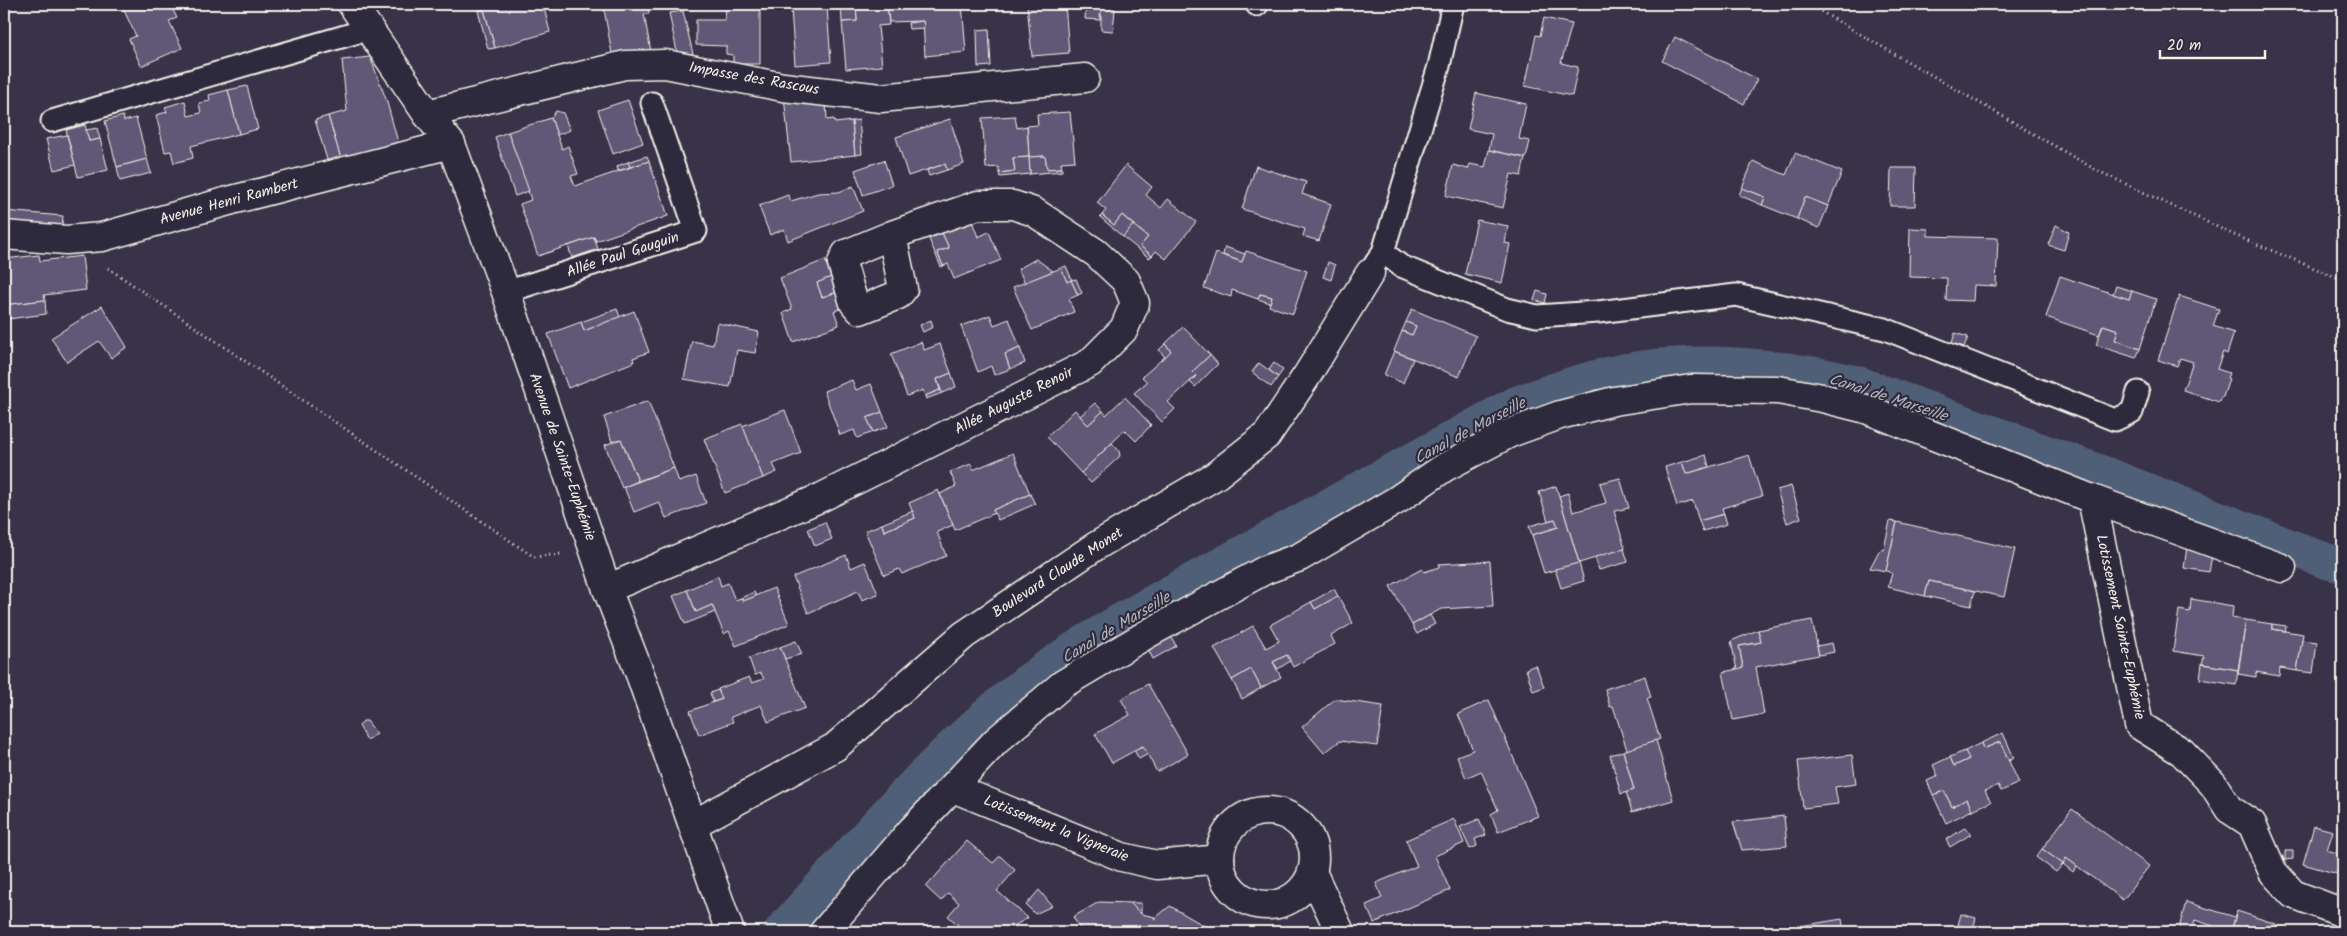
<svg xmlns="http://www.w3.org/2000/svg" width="2347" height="936" viewBox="0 0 2347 936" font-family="Kalam,sans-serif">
<rect width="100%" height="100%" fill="#393349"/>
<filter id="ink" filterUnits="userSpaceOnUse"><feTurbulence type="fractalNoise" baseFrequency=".02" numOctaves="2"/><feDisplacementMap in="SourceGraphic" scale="10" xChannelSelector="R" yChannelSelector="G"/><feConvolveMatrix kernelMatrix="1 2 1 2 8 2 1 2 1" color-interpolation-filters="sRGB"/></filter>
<g filter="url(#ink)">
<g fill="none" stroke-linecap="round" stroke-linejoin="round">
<path stroke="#4f5e78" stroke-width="36" d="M781 932C859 846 933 756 1025 684 1088 636 1160 599 1229 561 1324 508 1419 456 1514 405 1555 390 1596 375 1639 369 1711 359 1785 367 1855 383L2109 476 2326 561 2343 565"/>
</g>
<g fill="#615977" stroke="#f4f1e8">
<polygon points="121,4 170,4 177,18 169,21 182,48 141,66 129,39 136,36"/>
<polygon points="476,4 543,4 550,32 495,48 484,10 478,11"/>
<polygon points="634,4 642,4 642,8 648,7 649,14 644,14 651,52 613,59 604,9"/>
<polygon points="856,4 887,4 889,25 878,26 882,66 846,69 842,22 857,21"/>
<polygon points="856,4 857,21 842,22 841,6"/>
<polygon points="887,4 962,4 966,52 925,56 923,21 889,22"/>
<polygon points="1027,4 1065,4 1069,53 1032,56"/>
<polygon points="1086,4 1101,4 1100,20 1085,19"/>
<polygon points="760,5 760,64 733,64 733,55 726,54 726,46 696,45 696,20 725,20 726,6"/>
<polygon points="827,7 831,62 795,65 791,9"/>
<polygon points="1101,8 1115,9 1113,31 1101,30"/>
<polygon points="484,10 495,48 488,49 478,11"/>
<polygon points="683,11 693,54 678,57 669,13"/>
<polygon points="1544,18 1572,24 1561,63 1578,67 1572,96 1525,86 1536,35 1540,36"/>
<polygon points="923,21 924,28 909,29 908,23"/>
<polygon points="989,29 991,66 978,67 977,30"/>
<polygon points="1675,37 1757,79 1744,104 1662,61"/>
<polygon points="370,57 386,99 398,142 341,159 328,116 347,111 342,60"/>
<polygon points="247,86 258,129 239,134 228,90"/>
<polygon points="228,90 239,134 191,146 193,158 174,163 171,151 165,152 156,115 167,112 165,107 185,101 188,116 201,113 199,103 210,101 209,95"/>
<polygon points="1476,93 1526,104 1519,139 1530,141 1526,158 1489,150 1492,134 1468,129"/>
<polygon points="784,97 826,102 827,120 834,119 835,123 852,121 855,155 791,162"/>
<polygon points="628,100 643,143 613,154 598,110"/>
<polygon points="556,111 563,113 570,130 557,135 551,118"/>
<polygon points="1070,112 1075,161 1061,162 1062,168 1047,169 1045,156 1029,157 1027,126 1038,125 1037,114"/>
<polygon points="123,116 124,121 136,118 147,159 117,167 105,121"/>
<polygon points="328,116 341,159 328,163 315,120"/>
<polygon points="1015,116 1017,128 1027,126 1029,157 1013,158 1015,171 999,173 999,167 986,168 982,118"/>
<polygon points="551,118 562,149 568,146 578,174 571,176 575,186 649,161 668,216 596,241 594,237 538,256 520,204 531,200 508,132"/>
<polygon points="950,119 964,164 947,170 945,164 908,176 896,137"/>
<polygon points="859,120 862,154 855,155 852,121"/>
<polygon points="85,125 89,141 100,139 108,170 78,177 66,130"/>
<polygon points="97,128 100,139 89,141 86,130"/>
<polygon points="508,132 529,191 515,196 495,137"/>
<polygon points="67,135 75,165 54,170 46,139"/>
<polygon points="1489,150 1525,158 1521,176 1511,174 1503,208 1446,196 1453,165 1468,169 1470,164 1485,167"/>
<polygon points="1795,153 1842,172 1828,206 1805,197 1797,219 1762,205 1765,197 1742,188 1753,161 1786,175"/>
<polygon points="647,156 649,161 630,167 628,162"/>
<polygon points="1045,156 1047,169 1062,168 1062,171 1030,174 1029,157"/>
<polygon points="1029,157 1030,174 1000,177 999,173 1015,171 1013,158"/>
<polygon points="147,159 151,173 120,181 117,167"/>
<polygon points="884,160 892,185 863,195 855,170"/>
<polygon points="628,162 630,167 618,171 617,166"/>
<polygon points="945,164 947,170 929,176 927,170"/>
<polygon points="1126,165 1152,187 1146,195 1161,208 1168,199 1196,222 1166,259 1156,251 1152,256 1140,246 1148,237 1122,215 1114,225 1102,215 1106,210 1097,203"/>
<polygon points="1256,166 1306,182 1302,194 1331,204 1319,241 1303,236 1305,229 1242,209"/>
<polygon points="1891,168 1916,168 1915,206 1890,206"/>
<polygon points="853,186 863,211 788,241 784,229 770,235 759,206 788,195 791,201 818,193 839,192"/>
<polygon points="1742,188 1765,197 1762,205 1739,195"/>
<polygon points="1805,197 1828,206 1819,228 1797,219"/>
<polygon points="4,211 63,216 61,235 4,229"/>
<polygon points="1102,215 1114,225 1122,215 1133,225 1123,237 1100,217"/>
<polygon points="1477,220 1508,226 1505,243 1510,244 1502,283 1465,274"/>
<polygon points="972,221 978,237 989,232 1001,260 954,279 948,264 943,266 937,252 949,248 942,233"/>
<polygon points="1133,225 1148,237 1140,246 1152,256 1149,258 1123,237"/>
<polygon points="2056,225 2069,232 2064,250 2048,245"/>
<polygon points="1910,228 1928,229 1928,236 1998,238 1996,286 1974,285 1973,301 1946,300 1947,278 1909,277"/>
<polygon points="942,233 949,248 937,252 943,266 941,267 929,239"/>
<polygon points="594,237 598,249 572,258 568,246"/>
<polygon points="1225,247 1245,254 1242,262 1223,255"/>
<polygon points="1246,251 1307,271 1293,314 1269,306 1272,297 1260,294 1258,299 1232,290 1231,297 1204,288 1216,253 1242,262"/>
<polygon points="39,255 40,261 82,256 86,290 44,295 45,300 4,305 4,259"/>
<polygon points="1036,259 1053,271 1025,283 1018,269"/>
<polygon points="825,260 831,277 817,283 822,297 837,292 843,308 834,311 839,325 793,342 783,313 792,309 780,278"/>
<polygon points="1328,262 1335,265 1331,280 1323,277"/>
<polygon points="1066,266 1072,280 1067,282 1061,268"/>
<polygon points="1061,268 1067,282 1071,280 1078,295 1069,299 1074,312 1032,330 1013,287"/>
<polygon points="2060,276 2129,299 2132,291 2156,299 2140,349 2115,340 2118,330 2103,325 2099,335 2046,317"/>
<polygon points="831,277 837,292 822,297 817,283"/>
<polygon points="1076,279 1082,293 1078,295 1071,280"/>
<polygon points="2116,286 2132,291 2129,299 2113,294"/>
<polygon points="1537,291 1547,294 1545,303 1534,300"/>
<polygon points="1260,294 1272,297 1270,303 1258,299"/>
<polygon points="2179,296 2219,309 2213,326 2234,333 2227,354 2223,352 2217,369 2229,373 2227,378 2229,379 2223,397 2221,397 2219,402 2183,390 2193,362 2180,358 2177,366 2158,360"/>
<polygon points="45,300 46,314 8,319 9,324 4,325 4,305"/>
<polygon points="102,306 127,347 111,358 99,341 67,362 51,338"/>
<polygon points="617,309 620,317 584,331 581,322"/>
<polygon points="1412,309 1476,336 1459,377 1394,351 1402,331 1412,335 1416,326 1406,322"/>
<polygon points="634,311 649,352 633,358 634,362 568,388 548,334 581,322 584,331"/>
<polygon points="990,315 994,325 1009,319 1020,348 1005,354 1010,369 994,375 991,366 978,372 961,326"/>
<polygon points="931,320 933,327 923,332 920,325"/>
<polygon points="1406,322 1416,326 1412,335 1402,331"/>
<polygon points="717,323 759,332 755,353 737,350 730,387 684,379 692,341 713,345"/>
<polygon points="2103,325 2118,330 2115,340 2140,349 2136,358 2096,345"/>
<polygon points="1183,327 1210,355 1192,372 1196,376 1168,402 1175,409 1162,422 1134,393 1147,382 1142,377 1171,351 1165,344"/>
<polygon points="1955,333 1968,337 1964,347 1952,343"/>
<polygon points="921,342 924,350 940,344 951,373 937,379 940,390 925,396 923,390 907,396 891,354"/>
<polygon points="1165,344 1171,351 1165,357 1159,350"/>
<polygon points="1020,348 1025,363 1010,369 1005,354"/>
<polygon points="1394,351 1413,359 1403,383 1384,375"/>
<polygon points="1210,355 1218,364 1195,387 1190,382 1196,376 1192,372"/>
<polygon points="1259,363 1278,377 1271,387 1252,372"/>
<polygon points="1274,363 1283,370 1278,377 1269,370"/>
<polygon points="951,373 956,387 942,393 937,379"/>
<polygon points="852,380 856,390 871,384 882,412 867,418 873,432 857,438 854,430 840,435 824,391"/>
<polygon points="940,390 942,393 926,399 925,396"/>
<polygon points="1125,397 1151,425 1136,441 1125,430 1081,473 1047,437 1075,410 1088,425 1103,411 1106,415"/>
<polygon points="648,401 674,468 638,481 621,439 612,442 604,417"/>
<polygon points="1095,403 1103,411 1088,425 1080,416"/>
<polygon points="785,410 801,453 773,464 777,472 763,478 742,426"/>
<polygon points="882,412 888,427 873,432 867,418"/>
<polygon points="742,424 763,478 725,493 704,439"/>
<polygon points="621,439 638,481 622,488 605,445"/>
<polygon points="1112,443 1119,451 1120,456 1091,483 1081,473"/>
<polygon points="1013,453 1030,494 993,510 995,513 955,530 940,494 956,486 950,472 971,464 973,470"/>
<polygon points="1706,455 1709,467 1686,474 1682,462"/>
<polygon points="1749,455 1762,496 1722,508 1724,514 1699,521 1693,501 1677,506 1665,467 1682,462 1686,474"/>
<polygon points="674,468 679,482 696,476 706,503 666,518 659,502 634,512 624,487"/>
<polygon points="1620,478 1629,508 1614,511 1625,549 1579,563 1559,496 1568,493 1573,512 1606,503 1600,483"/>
<polygon points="1556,486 1579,563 1544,573 1532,535 1558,527 1555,519 1548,521 1539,492"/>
<polygon points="1791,486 1801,518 1787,523 1777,490"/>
<polygon points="938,490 953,525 937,532 946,556 902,574 899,569 884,575 865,531 882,524 884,531 915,518 909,503"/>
<polygon points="1030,494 1035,504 998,520 993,510"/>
<polygon points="913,511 915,518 884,531 882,524"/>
<polygon points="1724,514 1727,524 1703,531 1699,521"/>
<polygon points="1555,519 1558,527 1532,535 1529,526"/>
<polygon points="1890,521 1897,522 1886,571 1870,568 1879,551 1884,549"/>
<polygon points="825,522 832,539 815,546 808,529"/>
<polygon points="1897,522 2015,549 2004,597 1929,581 1925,596 1888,587 1892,573 1886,571"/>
<polygon points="2187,547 2213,550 2209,572 2184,568"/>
<polygon points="1624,549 1628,562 1599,570 1595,557"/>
<polygon points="846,555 851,568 865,562 878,594 862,600 858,591 808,613 793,577"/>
<polygon points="1490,561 1493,606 1441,609 1412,625 1390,586 1422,569 1424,572 1439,567 1439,564"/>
<polygon points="1579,563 1584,581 1561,588 1555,569"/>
<polygon points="718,576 721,586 728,583 735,600 741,598 743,601 774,588 789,624 736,646 729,631 724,634 712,605 696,612 687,590"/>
<polygon points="1929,581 1975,591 1971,606 1925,596"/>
<polygon points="1334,589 1338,596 1315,609 1311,602"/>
<polygon points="687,590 696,612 712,605 715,612 685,624 673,596"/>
<polygon points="754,592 756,596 743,601 741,598"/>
<polygon points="1338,596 1353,623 1331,636 1335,644 1293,667 1287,655 1273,662 1281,677 1261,688 1251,669 1232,680 1214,648 1253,626 1266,648 1279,641 1270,625 1311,602 1315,609"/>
<polygon points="2191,599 2233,606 2232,618 2246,620 2238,670 2202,664 2204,656 2173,651 2179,610 2190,612"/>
<polygon points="1430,615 1435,624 1417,634 1412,625"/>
<polygon points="1812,620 1819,655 1756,667 1764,714 1733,720 1723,672 1743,668 1739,646 1761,642 1758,630"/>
<polygon points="2246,620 2272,624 2272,629 2303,634 2297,671 2280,668 2279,676 2256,672 2256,677 2238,674"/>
<polygon points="2272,624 2286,626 2285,631 2272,629"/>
<polygon points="1758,630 1761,642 1739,646 1743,668 1737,670 1731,641"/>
<polygon points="1171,636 1176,646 1153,659 1148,649"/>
<polygon points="2302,640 2317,642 2313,673 2297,671"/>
<polygon points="796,641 802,654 785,659 780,647"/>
<polygon points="1832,643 1834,652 1819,655 1817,646"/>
<polygon points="780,647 805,708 768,722 761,705 731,717 733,722 699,735 690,711 722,699 718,689 749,677 752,683 764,679 761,673 755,675 749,658"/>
<polygon points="1287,655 1290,661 1278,669 1273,662"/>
<polygon points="2202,664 2238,670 2236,685 2200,679"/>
<polygon points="1536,665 1544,687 1533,691 1526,669"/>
<polygon points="1251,669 1261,688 1242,699 1232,680"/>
<polygon points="1645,676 1651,697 1647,698 1660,739 1627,750 1613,706 1610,707 1605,689"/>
<polygon points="1148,684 1188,754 1157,772 1143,746 1112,763 1095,734 1130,715 1121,699"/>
<polygon points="718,690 722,699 713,702 710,693"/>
<polygon points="1335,699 1383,706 1377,746 1340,741 1324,753 1302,727"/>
<polygon points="1489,700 1538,816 1498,832 1491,814 1498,810 1481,771 1466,778 1457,756 1473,750 1458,714"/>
<polygon points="363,721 367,721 377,734 367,740 359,726"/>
<polygon points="2003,733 2014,758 2009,761 2000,742 1983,749 1981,743"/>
<polygon points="1656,740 1673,800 1632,812 1626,792 1634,790 1623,751"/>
<polygon points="2000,742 2019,783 2001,791 1998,785 1985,791 1991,802 1972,810 1967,799 1952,807 1944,791 1933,795 1927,781 1938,776 1933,765 1950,757 1954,766 1969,759 1965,751 1981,743 1983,749"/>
<polygon points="1143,746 1148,754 1139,759 1134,750"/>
<polygon points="1623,751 1634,790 1621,794 1610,755"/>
<polygon points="1965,751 1969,759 1954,766 1950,757"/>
<polygon points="1852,755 1856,784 1835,787 1838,804 1803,808 1798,761"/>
<polygon points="1944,791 1952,807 1967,799 1972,810 1946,823 1933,795"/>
<polygon points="2072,809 2149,866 2123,900 2066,858 2063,864 2042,849"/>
<polygon points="1784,816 1787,846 1742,850 1733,822"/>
<polygon points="1454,819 1464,843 1435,856 1450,890 1374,923 1366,905 1382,898 1376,883 1417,866 1406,840"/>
<polygon points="1479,819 1486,835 1475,839 1477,846 1470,849 1460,827"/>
<polygon points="2314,826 2333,831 2327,850 2343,855 2341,875 2303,864"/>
<polygon points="1966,827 1971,834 1950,847 1946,840"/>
<polygon points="967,841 993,863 1000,856 1015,870 997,891 1028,918 1003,932 966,932 948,916 959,903 948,893 941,901 926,887"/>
<polygon points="2042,849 2063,864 2056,872 2036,857"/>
<polygon points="2285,851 2293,851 2293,859 2285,860"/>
<polygon points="2066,858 2077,866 2073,872 2063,864"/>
<polygon points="1039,890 1052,906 1035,914 1026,905"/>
<polygon points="1099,902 1130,903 1141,914 1155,917 1154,919 1170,906 1215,932 1082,932 1073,917"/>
<polygon points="2186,902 2235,917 2231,932 2195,920 2192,932 2178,932"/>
<polygon points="1130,903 1141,903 1141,914"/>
<polygon points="2237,911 2276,924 2273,932 2231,932"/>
<polygon points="1961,914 1976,918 1973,929 1958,925"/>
<polygon points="1842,919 1844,932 1794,932 1794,927"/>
<polygon points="2008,926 2052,932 2007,932"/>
<polygon points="2154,927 2171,932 2153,932"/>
</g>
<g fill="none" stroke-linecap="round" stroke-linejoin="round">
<defs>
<g id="service">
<polyline points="1257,5 1257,4"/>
<polyline points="52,121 369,29"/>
<polyline points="1383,252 1401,266 1507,309 1537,316 1598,312 1736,295 1885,329 2115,420 2132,412 2138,392"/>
<polyline points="1375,264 1383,252 1439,66 1453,4"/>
<polyline points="506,292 696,231 652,103"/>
</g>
<g id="minor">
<polyline points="352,4 427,114 451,144 506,292 607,589 641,677 730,932"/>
<polyline points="427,114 625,65 665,64 783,87 881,98 1085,78"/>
<polyline points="4,235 66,240 102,237 232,200 451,144"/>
<polyline points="2092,499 2139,725 2182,752 2213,784 2229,809 2252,824 2273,872 2293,894 2343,913"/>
<polyline points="607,589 822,497 1090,363 1124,329 1135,303 1126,281 1096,253 1034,212 1013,205 978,205 892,235 846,254 842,263 854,303 860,310 898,295 903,289 892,235"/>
<polyline points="953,788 1122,857 1157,865 1220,859"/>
<circle cx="1267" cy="858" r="47"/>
<polyline points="694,824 835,747 964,635 1096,546 1215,476 1267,435 1306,377 1370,273"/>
<polyline points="1312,872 1340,932"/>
<polyline points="824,932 912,830 996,741 1063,684 1149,633 1265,570 1300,557 1397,500 1445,467 1510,433 1560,415 1614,401 1691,389 1778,390 1822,398 1866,409 2092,499 2282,568"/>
</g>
</defs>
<use href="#service" stroke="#f4f1e8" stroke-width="25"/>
<use href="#minor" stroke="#f4f1e8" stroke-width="31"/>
<g stroke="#f4f1e8" stroke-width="3" stroke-dasharray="1 4" stroke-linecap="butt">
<polyline points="1808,4 2096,170 2232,234 2343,280"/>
<polyline points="108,268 534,557 561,554"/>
</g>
<use href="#service" stroke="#2f2a3d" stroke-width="21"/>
<use href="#minor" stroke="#2f2a3d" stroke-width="28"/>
</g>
</g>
<g text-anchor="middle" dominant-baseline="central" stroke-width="4.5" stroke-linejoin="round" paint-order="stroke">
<g font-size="15" fill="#f4f1e8" stroke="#2f2a3d">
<text transform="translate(754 79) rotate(10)">Impasse des Rascous</text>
<text transform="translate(229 202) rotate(-15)">Avenue Henri Rambert</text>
<text transform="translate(623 255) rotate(-18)">Allée Paul Gauguin</text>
<text transform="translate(1014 401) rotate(-27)">Allée Auguste Renoir</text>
<text transform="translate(562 457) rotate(71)">Avenue de Sainte-Euphémie</text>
<text transform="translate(1058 573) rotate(-33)">Boulevard Claude Monet</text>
<text transform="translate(2120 627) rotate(78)">Lotissement Sainte-Euphémie</text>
<text transform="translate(1056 829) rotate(22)">Lotissement la Vigneraie</text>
</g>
<g font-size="16" font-style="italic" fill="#b2b6bb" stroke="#2f2a3d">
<text transform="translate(1888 398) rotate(18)">Canal de Marseille</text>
<text transform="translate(1470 431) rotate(-28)">Canal de Marseille</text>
<text transform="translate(1116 628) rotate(-31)">Canal de Marseille</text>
</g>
</g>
<rect width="2347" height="936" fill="none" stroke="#2f2a3d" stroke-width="20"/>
<rect x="10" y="10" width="2327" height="916" fill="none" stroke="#f4f1e8" stroke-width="2" filter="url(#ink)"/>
<path d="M2160 50v8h105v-8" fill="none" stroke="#f4f1e8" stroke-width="2.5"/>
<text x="2167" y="50" font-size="15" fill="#f4f1e8" stroke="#2f2a3d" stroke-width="4" paint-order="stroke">20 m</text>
</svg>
